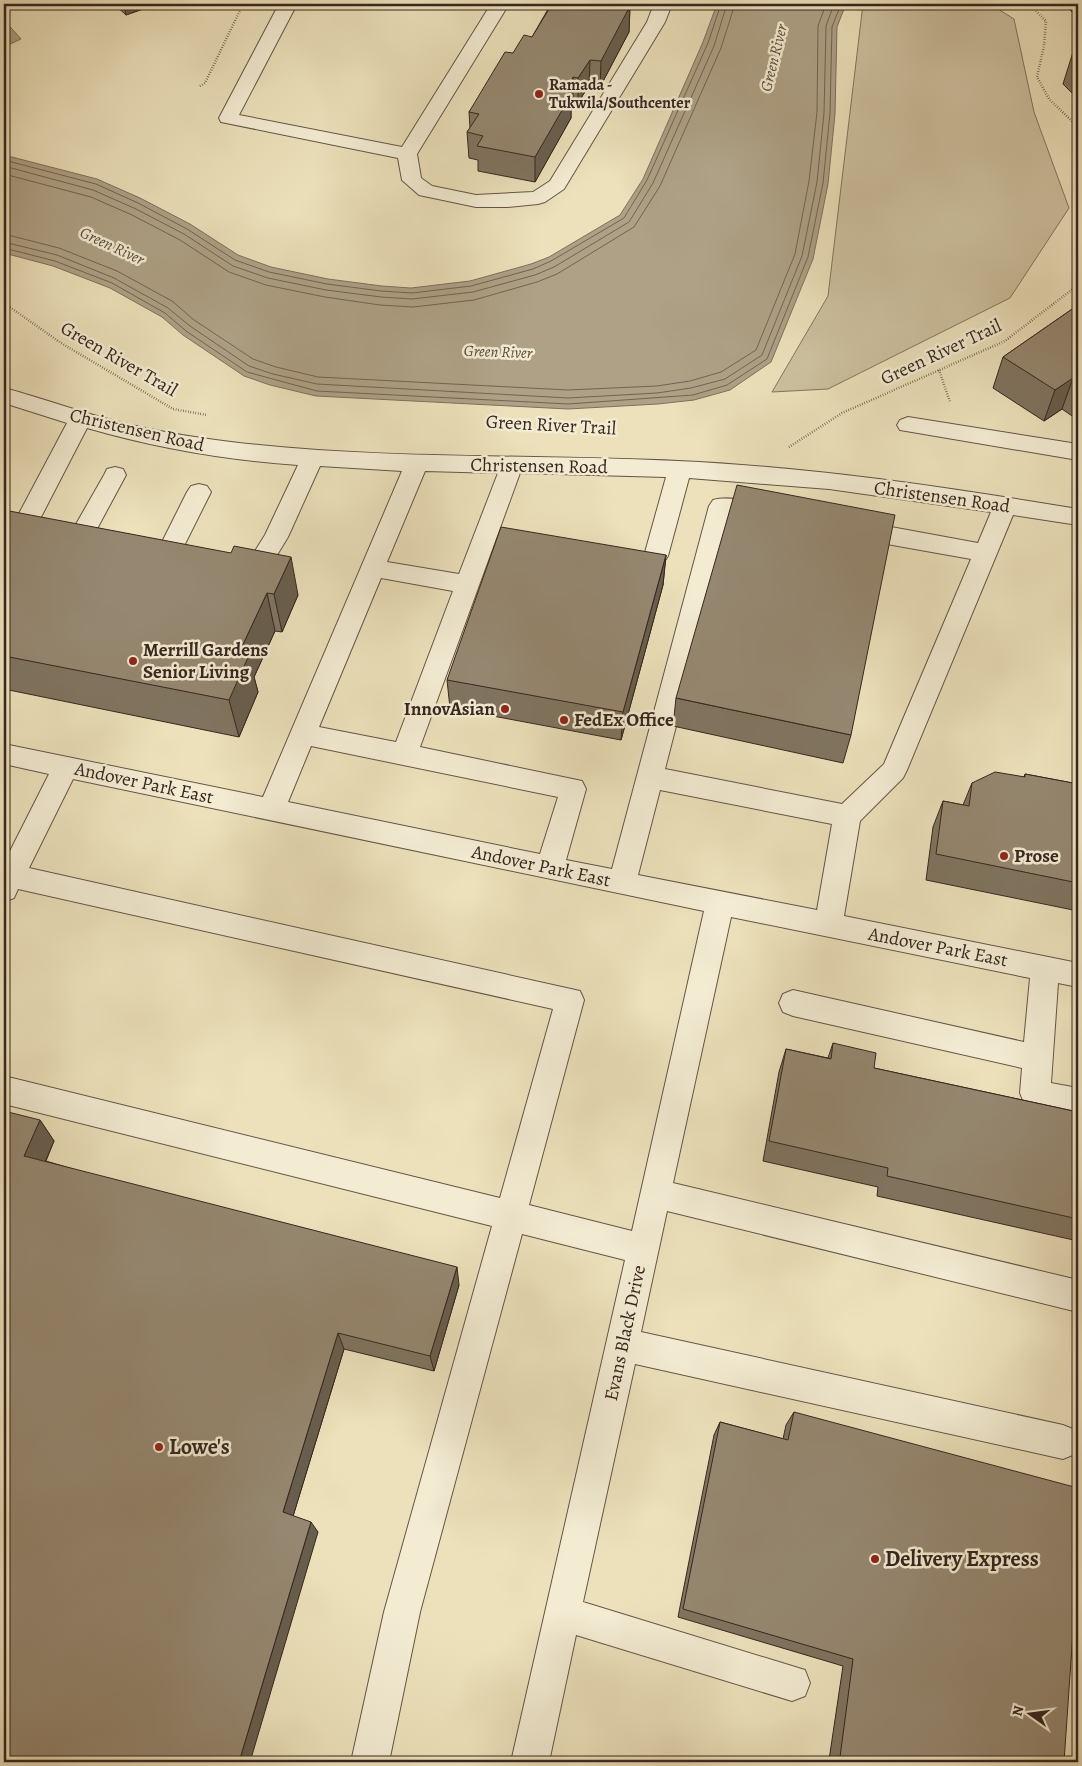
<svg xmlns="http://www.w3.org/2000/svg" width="1082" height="1766" viewBox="0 0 1082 1766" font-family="Alegreya,serif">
<rect width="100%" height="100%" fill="#ece1bb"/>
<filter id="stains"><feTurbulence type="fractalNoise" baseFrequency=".004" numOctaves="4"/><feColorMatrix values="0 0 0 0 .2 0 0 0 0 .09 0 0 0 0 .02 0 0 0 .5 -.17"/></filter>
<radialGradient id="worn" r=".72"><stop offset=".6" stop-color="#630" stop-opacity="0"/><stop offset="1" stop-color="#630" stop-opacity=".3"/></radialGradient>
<polygon fill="#cdc1a0" stroke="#827460" points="863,4 990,4 1014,19 1034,112 1069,208 1010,298 828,389 772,392 828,296"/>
<g fill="#aea186" stroke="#7e705d">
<polygon points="717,4 846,4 837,27 835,114 828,184 813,259 771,362 730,390 694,400 658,404 568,409 316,396 270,385 244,376 183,335 162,317 110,288 53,266 4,253 4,155 97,179 140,198 190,224 238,255 271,267 328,279 382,286 411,288 470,281 531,264 549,257 620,215 643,179 703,42"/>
<polygon points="4,20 21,39 4,47"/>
</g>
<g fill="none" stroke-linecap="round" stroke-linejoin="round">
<g stroke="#726452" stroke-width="1">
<polyline points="4,160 96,184 138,203 187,229 235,260 269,272 327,284 381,291 412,293 471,286 533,269 551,261 624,218 647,180 708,43 721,4"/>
<polyline points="4,166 93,190 136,209 184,234 233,266 268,278 326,290 381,297 412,299 473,292 535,275 554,267 629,222 653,183 714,46 727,4"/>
<polyline points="4,174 91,197 132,215 180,240 229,272 266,285 325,297 380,305 413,307 474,300 537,282 557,274 634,227 660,186 721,48 735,4"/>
<polyline points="4,234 59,248 117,271 172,301 194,320 253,359 276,367 318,377 568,390 657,386 690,381 721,372 756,350 795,254 809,181 817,112 818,26 826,4"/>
<polyline points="4,242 57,255 114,278 168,308 190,326 249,366 273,374 317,384 568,398 657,393 691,388 725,379 762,355 802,256 817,182 824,113 826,26 834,4"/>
<polyline points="4,248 55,261 112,283 165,313 186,331 247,372 317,391 568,404 693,395 727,385 767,359 808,257 823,183 830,113 832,27 841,4"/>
</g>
<defs>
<g id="minor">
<polygon points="279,4 297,4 239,115 402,147 491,4 509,4 417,154 421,178 432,186 476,195 533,192 550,181 647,22 654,4 672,4 665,22 564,189 545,202 538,204 507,207 476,207 419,195 402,180 398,158 221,122 219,118"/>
<path d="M4 388C39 397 73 410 108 419 148 430 190 437 231 442 379 460 529 454 678 461 812 467 946 487 1078 509V525L1013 515 907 770 903 778 860 821 844 916 1078 963V987L1058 983 1051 1083 1078 1088V1116L1024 1103 1020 1093 1022 1068 793 1016 783 1012 779 1003 783 994 793 990 1024 1042 1030 978 731 917 673 1183 1078 1280V1312L667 1211 641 1332 1063 1425 1075 1430C1079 1439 1079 1445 1075 1454L1063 1459 635 1364 583 1602 805 1670 810 1683 805 1696 792 1701 576 1635 549 1762H511L625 1260 522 1234 420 1612 389 1762H351L384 1612 492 1226 4 1104V1076L500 1198 553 1009 18 889 14 898 4 902V863L49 774 4 764V744L263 797 402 471 320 466 288 537 260 583 251 586 233 581 230 575 233 569 245 567 265 535 298 465C227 460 156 448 87 428L40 519 62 526 66 532 62 538 54 541 18 529 14 523 67 423 4 403ZM425 471 498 473 459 574 387 562ZM520 473 666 477 644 556 648 562 656 565 664 562 668 556 689 478 829 489 991 512 978 543 853 520 845 523 841 529 845 535 853 538 971 559 884 764 842 804 665 769 730 516 767 522 775 520 779 514 775 508C759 503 729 495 713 500L709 506 612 869 566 860 586 789 582 781 420 747ZM381 578 453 591 396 742 319 727ZM311 746 558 797 540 854 288 802ZM73 779 704 911 632 1231 529 1205 584 1000 580 991 29 868ZM660 790 832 824 817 910 638 875Z"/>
<polygon points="908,417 1078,444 1078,460 900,430 897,425 900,420"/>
<polygon points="115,467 123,469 126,475 91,540 87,546 79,549 71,546 67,540 104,475 107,469"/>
<polygon points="199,484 207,486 211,492 177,560 173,566 165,569 157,566 153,560 187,492 191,486"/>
</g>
</defs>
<use href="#minor" stroke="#645546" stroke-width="2"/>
<g stroke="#36261f" stroke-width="2.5" stroke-dasharray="0.5 2" stroke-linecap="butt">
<polyline points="1029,4 1046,21 1044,46 1037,77 1049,99 1078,127"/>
<polyline points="200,86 205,83 243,4"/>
<polyline points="4,303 61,343 173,409 207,415"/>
<polyline points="939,370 950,402"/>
<polyline points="789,447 842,413 1005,341 1074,288 1078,280"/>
</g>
<use href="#minor" fill="#f3ecd3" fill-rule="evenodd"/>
</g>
<g fill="#807460" stroke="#36261f">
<polygon points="114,4 157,4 126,15"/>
<polygon points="551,4 631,4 630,6 629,32 600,87 589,85 578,103 573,102 571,106 571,118 535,182 478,171 478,160 469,158 467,132 470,128 469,112 513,53 532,37"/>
<polygon points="1064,4 1078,4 1078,18"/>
<polygon points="1078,51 1078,99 1063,84 1073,52"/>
<polygon points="1078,305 1078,420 1062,409 1044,421 993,388 1003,357"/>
<polygon points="4,510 298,595 282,632 275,631 254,677 258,692 239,737 4,689"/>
<polygon points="666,555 663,585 621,740 450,708 447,680"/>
<polygon points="676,698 851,735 843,763 673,726"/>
<polygon points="1025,774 1078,784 1078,911 926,880 933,827 943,801 963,805 972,783 1024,777"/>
<polygon points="833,1043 874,1068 1078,1112 1078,1241 877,1196 878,1187 763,1161 779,1072 786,1049 828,1058"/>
<polygon points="40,1120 54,1141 46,1161 459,1285 434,1371 344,1349 293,1516 318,1532 4,1762"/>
<polygon points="794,1412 1064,1762 838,1762 829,1760 843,1666 678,1617 714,1435 720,1422 783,1439 786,1425"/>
</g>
<g fill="#685e4e" stroke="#36261f">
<polygon points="124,4 157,4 126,15"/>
<polygon points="621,4 631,4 627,12 630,6 629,32 600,87 601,61"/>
<polygon points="590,60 589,85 578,103 578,78"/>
<polygon points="573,77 573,102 571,106 571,118 535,182 535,157 568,92"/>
<polygon points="1073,378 1062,409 1044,421 1055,390"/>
<polygon points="666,555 663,585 621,740 623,712"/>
<polygon points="291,557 298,595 282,632 274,594"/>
<polygon points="267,593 275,631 254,677 258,692 239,737 229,700 239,653"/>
<polygon points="40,1120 54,1141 39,1176 24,1156"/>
<polygon points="457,1267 459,1285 434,1371 430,1356"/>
<polygon points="338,1333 344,1349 291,1523 283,1512"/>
<polygon points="311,1522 318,1532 250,1762 239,1762"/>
</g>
<g fill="#958770" stroke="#36261f">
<polygon points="552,4 621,4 620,5 630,6 601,61 590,60 578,78 573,77 568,92 572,93 535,157 477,146 483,136 467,132 479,114 469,112 505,52 513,53 524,35 532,37"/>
<polygon points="1078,51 1078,58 1073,52"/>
<polygon points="1078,305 1078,382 1073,378 1055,390 1003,357"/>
<polygon points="737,485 895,515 851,735 676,698"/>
<polygon points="4,510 231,553 234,546 291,557 274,594 267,593 239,653 249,655 229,700 4,656"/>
<polygon points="501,527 666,555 623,712 447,680"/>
<polygon points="995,772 1025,777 1025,774 1078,784 1078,883 936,854 943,801 969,806 972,783"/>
<polygon points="833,1043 876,1053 874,1068 1078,1112 1078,1219 887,1176 888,1168 769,1141 786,1049 831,1059"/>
<polygon points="4,1111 40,1120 24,1156 457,1267 430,1356 338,1333 283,1512 311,1522 239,1762 4,1762"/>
<polygon points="794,1412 1078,1488 1078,1559 1064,1762 859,1762 840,1757 853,1659 683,1609 720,1422 788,1440"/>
</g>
<g fill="#8f2418" stroke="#f3ecd3" stroke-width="2">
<circle cx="539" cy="94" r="5"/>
<circle cx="133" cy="661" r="5"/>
<circle cx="505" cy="709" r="5"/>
<circle cx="564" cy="720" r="5"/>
<circle cx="1004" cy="856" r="5"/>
<circle cx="159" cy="1447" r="5"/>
<circle cx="875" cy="1559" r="5"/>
</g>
<g text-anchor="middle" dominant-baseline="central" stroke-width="5" stroke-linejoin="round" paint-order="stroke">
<g font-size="16" font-style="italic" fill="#5a4b3e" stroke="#f3ecd3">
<text transform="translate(774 58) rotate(-76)">Green River</text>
<text transform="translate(112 246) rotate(25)">Green River</text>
<text transform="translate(498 352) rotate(2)">Green River</text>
</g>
<g font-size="16" font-weight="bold" fill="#36261f" stroke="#f3ecd3" text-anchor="start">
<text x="549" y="85">Ramada -<tspan x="549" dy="18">Tukwila/Southcenter</tspan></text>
</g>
<g font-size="19" fill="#36261f" stroke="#f3ecd3">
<text transform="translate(941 352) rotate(-25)">Green River Trail</text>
<text transform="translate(119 359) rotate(30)">Green River Trail</text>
<text transform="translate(551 425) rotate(3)">Green River Trail</text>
<text transform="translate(137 430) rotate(13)">Christensen Road</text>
<text transform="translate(539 466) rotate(1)">Christensen Road</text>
<text transform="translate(942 497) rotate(8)">Christensen Road</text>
<text transform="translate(144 783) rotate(12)">Andover Park East</text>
<text transform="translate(541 866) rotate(12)">Andover Park East</text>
<text transform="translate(938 947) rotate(11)">Andover Park East</text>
<text transform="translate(625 1333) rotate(-78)">Evans Black Drive</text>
</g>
<g font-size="19" font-weight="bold" fill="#36261f" stroke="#f3ecd3" text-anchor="start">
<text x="143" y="650">Merrill Gardens<tspan x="143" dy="22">Senior Living</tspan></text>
<text x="495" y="709" text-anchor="end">InnovAsian</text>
<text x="574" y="720">FedEx Office</text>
<text x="1014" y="856">Prose</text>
</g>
<g font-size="22" font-weight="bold" fill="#36261f" stroke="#f3ecd3" text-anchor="start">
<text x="169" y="1447">Lowe's</text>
<text x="885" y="1559">Delivery Express</text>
</g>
</g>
<rect width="1082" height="1766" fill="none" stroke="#ece1bb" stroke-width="20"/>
<rect x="5" y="5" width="1072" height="1756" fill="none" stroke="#36261f" stroke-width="2.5"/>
<rect x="10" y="10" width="1062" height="1746" fill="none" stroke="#36261f"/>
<g transform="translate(1030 1714) rotate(284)" stroke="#f3ecd3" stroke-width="4" paint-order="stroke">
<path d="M0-4L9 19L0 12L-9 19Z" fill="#36261f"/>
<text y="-8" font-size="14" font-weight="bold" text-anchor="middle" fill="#36261f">N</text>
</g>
<rect width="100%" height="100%" filter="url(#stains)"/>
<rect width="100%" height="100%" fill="url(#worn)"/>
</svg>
